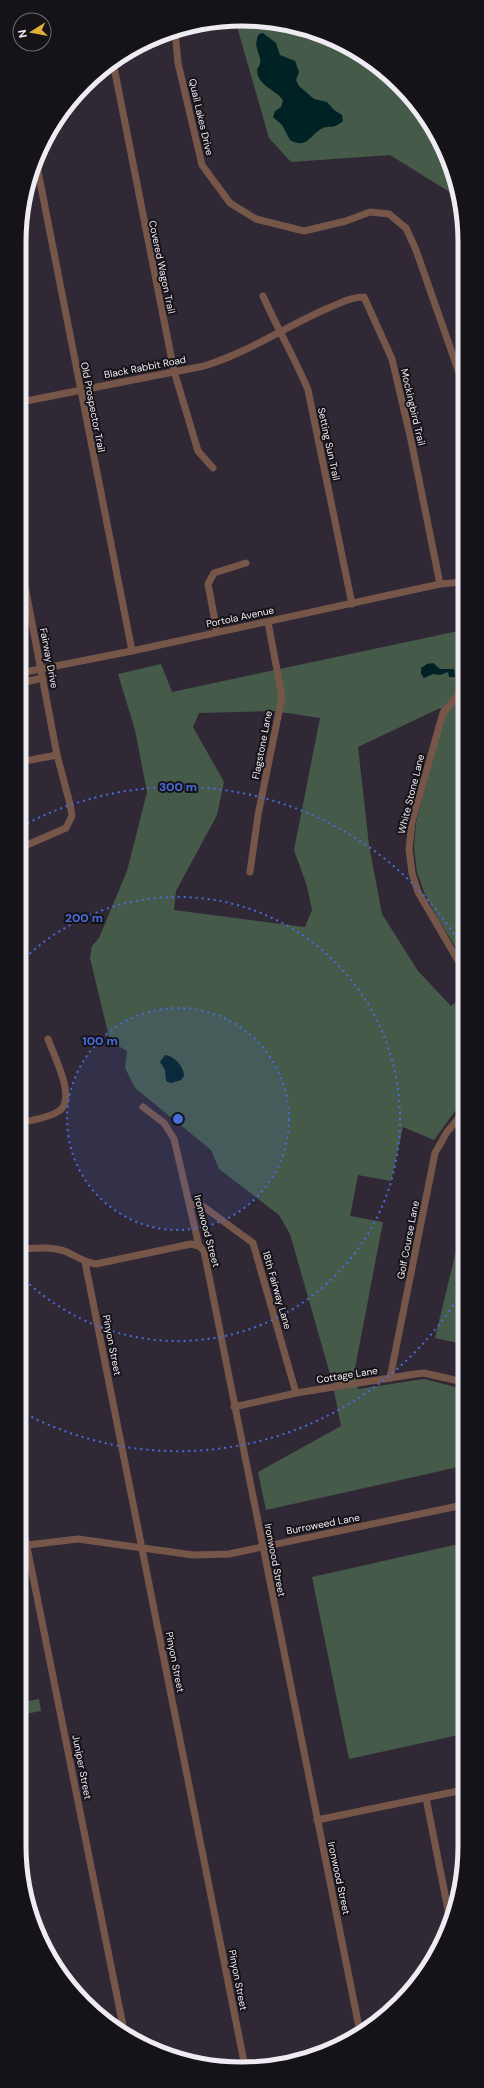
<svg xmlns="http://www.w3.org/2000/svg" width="484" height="2088" viewBox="0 0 484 2088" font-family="'DM Sans',sans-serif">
<rect width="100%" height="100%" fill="#302935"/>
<g fill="#455a49" fill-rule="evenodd">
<polygon points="271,21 341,42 400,84 442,144 463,212 448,191 390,155 291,162 269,138 236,23"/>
<path d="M463 630V959L438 919 424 892 417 872 414 848 416 823 444 714 440 708 358 747 369 845 382 914 418 971 451 1006 463 996V1103H461L434 1140 403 1127 391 1181 358 1175 350 1216 383 1222 355 1368 358 1389 424 1379 463 1389V1466L266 1510 258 1472 341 1426 332 1381 290 1234 279 1215 219 1169 211 1150 135 1088 125 1068 127 1051 110 1041 90 958 92 946 99 938 127 871 147 792 135 730 118 674 161 664 172 692ZM274 711 320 718 294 850 307 886 312 910 305 927 174 910 176 891 217 815 224 782 193 727 199 713Z"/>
<polygon points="463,1222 463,1344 435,1338"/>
<polygon points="463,1543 463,1734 349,1759 312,1577"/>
<polygon points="39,1699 41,1711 19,1715 19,1703"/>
</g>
<g fill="#012225">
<path d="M263 33 276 43 280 55 295 61 299 72 296 80 299 86 314 99 327 102 334 110 342 115 343 121C332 130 331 125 323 128 310 134 308 150 290 140L282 125 273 117 275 111 281 107 283 100C275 89 257 86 257 69 267 57 250 50 259 34Z"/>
<polygon points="433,663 440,669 454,669 455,677 449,677 448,672 440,675 433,674 424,678 421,674 421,668 427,664"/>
<path d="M165 1055C174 1056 184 1066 184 1076L181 1080 171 1083 166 1081 165 1070 160 1062Z"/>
</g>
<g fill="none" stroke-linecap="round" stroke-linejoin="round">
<g stroke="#77564a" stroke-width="7">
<polyline points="175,31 178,63 202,165 230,203 256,219 304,231 346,221 370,212 389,214 406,228 416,250 463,384"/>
<polyline points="113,62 174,371 198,451 213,468"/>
<polyline points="37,166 132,651"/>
<path d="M263 296C277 328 295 358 308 390L352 604"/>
<path d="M21 402 204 366C247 353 285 327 326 309 339 304 350 297 364 297L392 359 411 440 440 584"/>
<polyline points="217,632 208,584 214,573 246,563"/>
<polyline points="20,673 132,651 440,584 463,582"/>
<polyline points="20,683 43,678"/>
<polyline points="20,762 57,755"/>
<polyline points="20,848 66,828 72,816 70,804 57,755 21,565"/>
<polyline points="250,872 258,815 282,697 268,622"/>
<polyline points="463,969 418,892 412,873 409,849 412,822 443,713 459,694 463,693"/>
<polyline points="143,1107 164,1123 174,1139 199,1246 204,1251 360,2032"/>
<path d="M20 1123C32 1120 49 1118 59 1111 77 1099 54 1056 48 1039"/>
<polyline points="190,1205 200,1204 253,1243 296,1393"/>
<path d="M20 1249C36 1248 52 1246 67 1252 77 1257 84 1262 96 1264L191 1244 199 1246"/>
<polyline points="85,1262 245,2067"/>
<polyline points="390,1378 435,1153 447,1132 463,1113"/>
<polyline points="234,1407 296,1393 415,1374 424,1373 463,1382"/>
<polyline points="19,1507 124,2031"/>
<polyline points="19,1546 78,1539 193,1555 229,1554 463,1505"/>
<polyline points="426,1798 449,1915"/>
<polyline points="317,1820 463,1790"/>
</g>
</g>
<circle cx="178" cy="1119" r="111" fill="#476ddd" fill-opacity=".12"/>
<g fill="none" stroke="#476ddd" stroke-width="2" stroke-dasharray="2 4">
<circle cx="178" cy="1119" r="111"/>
<path d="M21 962A222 222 0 1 1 21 1276"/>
<path d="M463 1290A332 332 0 0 1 20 1411M22 826A332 332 0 0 1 463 948"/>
</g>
<g text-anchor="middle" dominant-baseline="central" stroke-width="4" stroke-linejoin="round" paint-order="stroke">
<g font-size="10" fill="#efebf3" stroke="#161318">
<text transform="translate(201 117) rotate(77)">Quail Lakes Drive</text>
<text transform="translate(162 267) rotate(78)">Covered Wagon Trail</text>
<text transform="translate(145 367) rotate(-11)">Black Rabbit Road</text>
<text transform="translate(93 407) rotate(79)">Old Prospector Trail</text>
<text transform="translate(413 407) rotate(77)">Mockingbird Trail</text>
<text transform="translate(329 444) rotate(78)">Setting Sun Trail</text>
<text transform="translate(240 617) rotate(-12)">Portola Avenue</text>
<text transform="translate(49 658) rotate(79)">Fairway Drive</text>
<text transform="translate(262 745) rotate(-79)">Flagstone Lane</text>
<text transform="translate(411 794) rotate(-76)">White Stone Lane</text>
<text transform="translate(207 1231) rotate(75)">Ironwood Street</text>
<text transform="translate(408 1240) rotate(-79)">Golf Course Lane</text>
<text transform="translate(277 1290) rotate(74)">18th Fairway Lane</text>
<text transform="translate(112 1345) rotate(79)">Pinyon Street</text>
<text transform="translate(347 1375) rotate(-9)">Cottage Lane</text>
<text transform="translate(323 1524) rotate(-11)">Burroweed Lane</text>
<text transform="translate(275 1560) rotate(79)">Ironwood Street</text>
<text transform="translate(175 1662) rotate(79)">Pinyon Street</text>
<text transform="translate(82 1767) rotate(79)">Juniper Street</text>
<text transform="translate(339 1878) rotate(78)">Ironwood Street</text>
<text transform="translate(238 1980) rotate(79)">Pinyon Street</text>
</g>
</g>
<path d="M0 0H484V2088H0ZM242 26H242A216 216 0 0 1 458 242V1846A216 216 0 0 1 242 2062H242A216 216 0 0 1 26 1846V242A216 216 0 0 1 242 26Z" fill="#161318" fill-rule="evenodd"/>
<path fill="none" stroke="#efebf3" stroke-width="5" d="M242 26H242A216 216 0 0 1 458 242V1846A216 216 0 0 1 242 2062H242A216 216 0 0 1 26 1846V242A216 216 0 0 1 242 26Z"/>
<circle cx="178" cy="1119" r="6" fill="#476ddd" stroke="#161318" stroke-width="2"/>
<g font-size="12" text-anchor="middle" font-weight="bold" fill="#476ddd" stroke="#161318" stroke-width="4" stroke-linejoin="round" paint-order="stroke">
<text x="178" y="791">300 m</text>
<text x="84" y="922">200 m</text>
<text x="100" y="1045">100 m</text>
</g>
<g transform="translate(32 32) rotate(259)"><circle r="19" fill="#161318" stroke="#6d6970"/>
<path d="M0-3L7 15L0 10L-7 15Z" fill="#e3ae35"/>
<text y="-6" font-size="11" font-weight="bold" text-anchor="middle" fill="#efebf3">N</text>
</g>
</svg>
